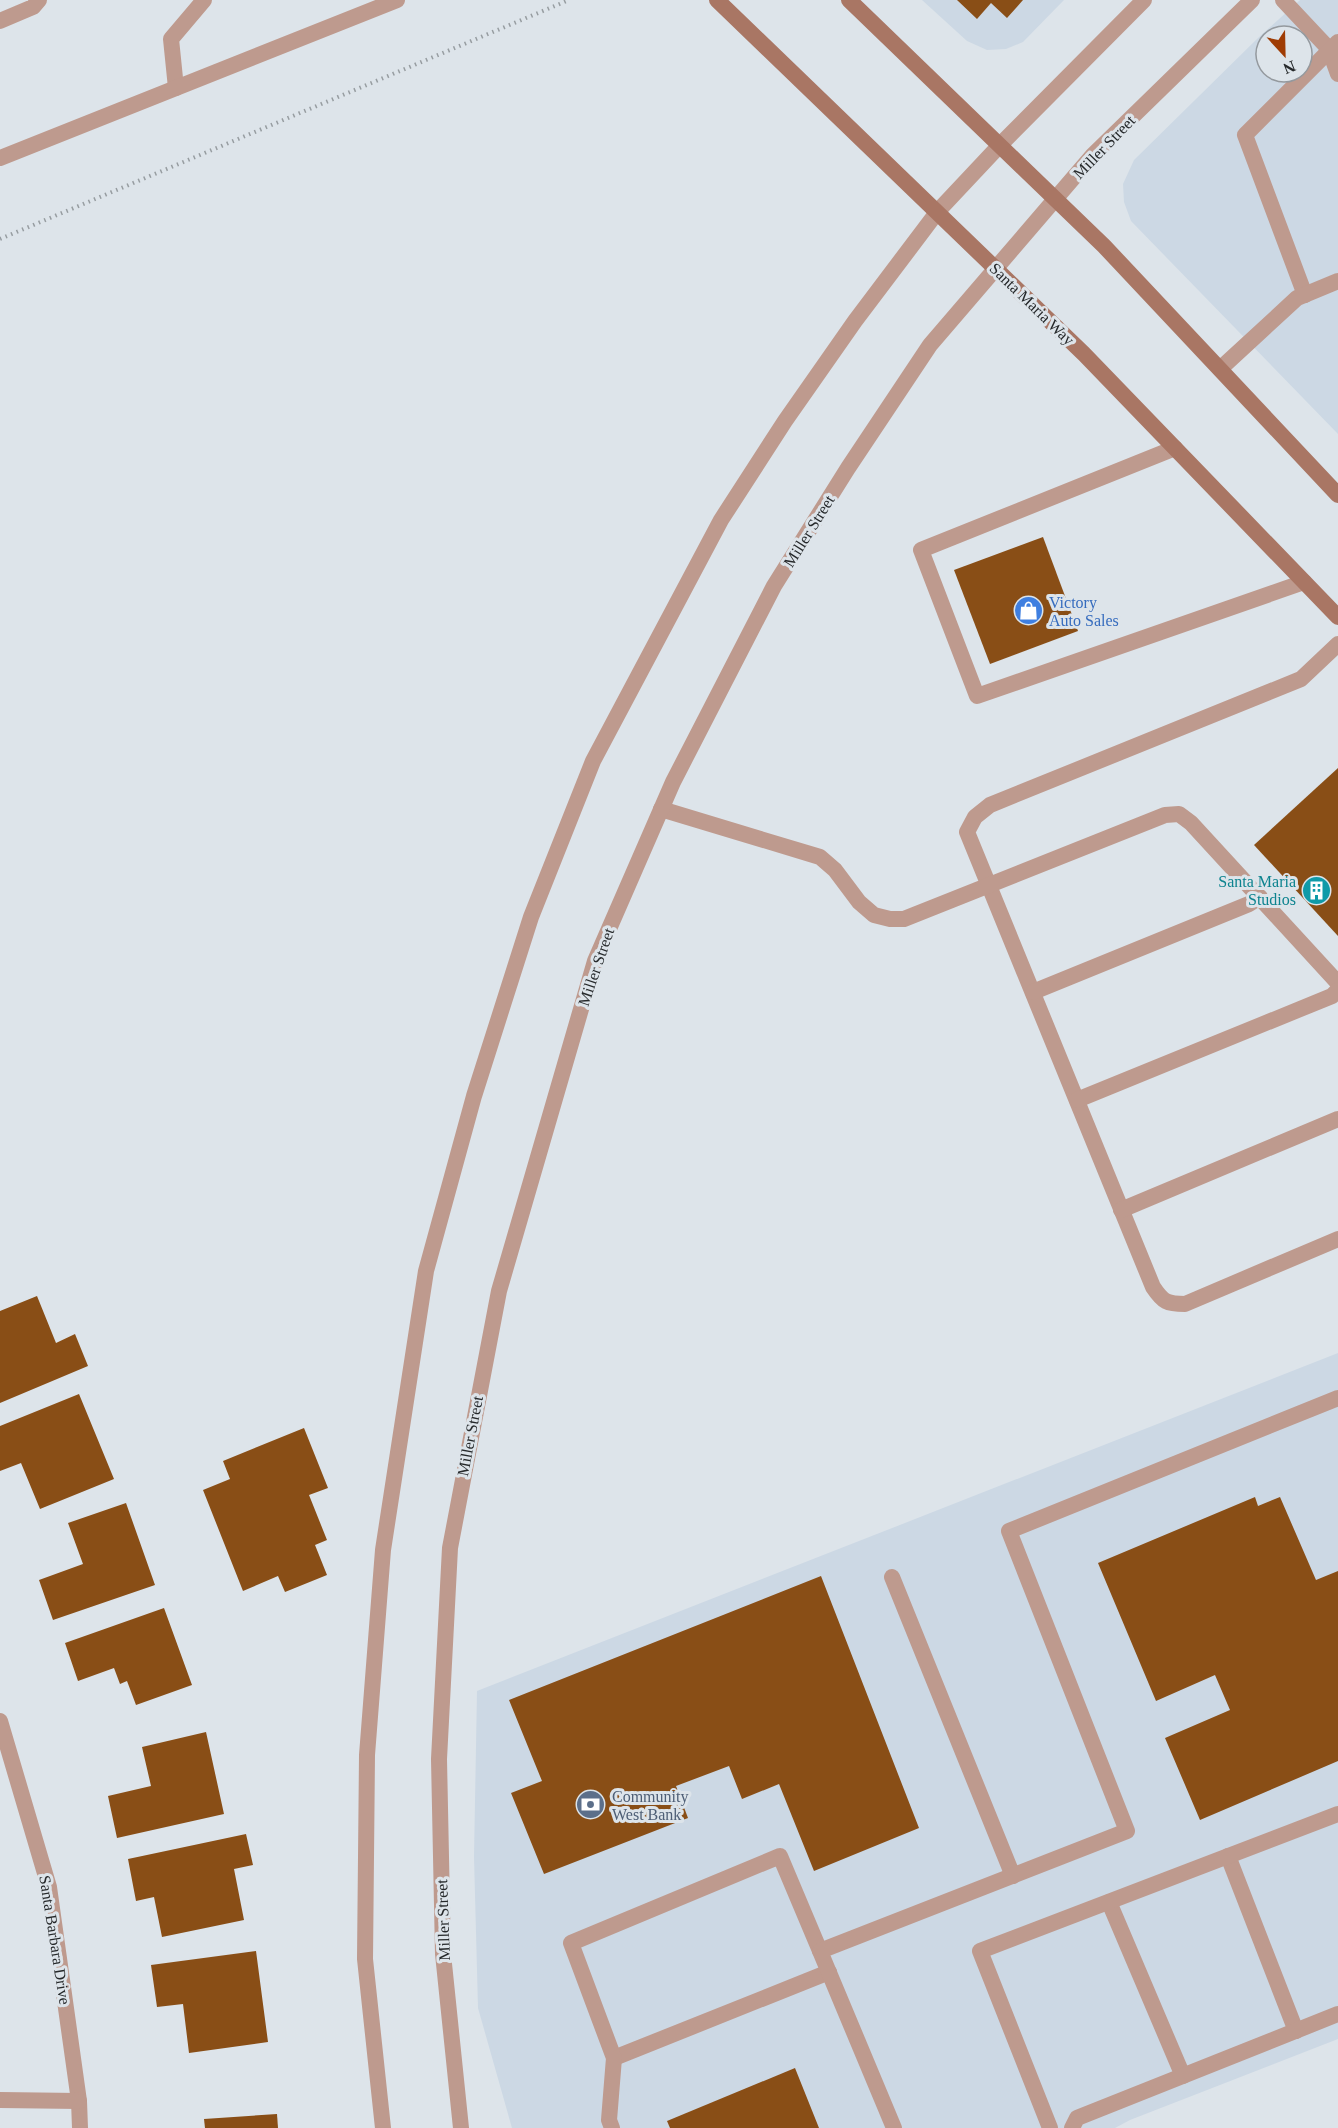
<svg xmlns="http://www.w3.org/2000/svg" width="1338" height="2128" viewBox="0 0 1338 2128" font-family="'Times New Roman',serif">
<rect width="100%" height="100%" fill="#dde4ea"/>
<g fill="#ccd8e4" fill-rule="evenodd">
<polygon points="922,0 1064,0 1023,42 1006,49 987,50 967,41"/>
<path d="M1300 0H1338V434L1131 221 1124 202 1123 184 1134 160 1258 38ZM1266 36H1302V72H1266Z"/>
<polygon points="1338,1353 1338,2039 1130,2120 1115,2128 512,2128 478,2008 474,1857 477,1691"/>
</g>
<g fill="#894e16">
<polygon points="957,0 1023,0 1007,18 991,3 977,19"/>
<polygon points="1043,537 1078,631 990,664 954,570"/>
<polygon points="1338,768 1338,936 1254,845"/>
<polygon points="37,1296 56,1343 75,1334 88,1366 0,1403 0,1311"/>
<polygon points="79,1394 114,1479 40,1509 21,1463 0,1471 0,1426"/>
<polygon points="304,1428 328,1488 309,1495 327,1540 315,1545 327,1575 285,1592 278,1576 243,1591 203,1490 230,1479 223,1461"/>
<polygon points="1255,1497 1258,1506 1280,1497 1316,1580 1338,1571 1338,1761 1200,1820 1165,1738 1230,1710 1215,1675 1156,1701 1098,1563"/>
<polygon points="126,1503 155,1585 53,1620 39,1580 83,1564 68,1523"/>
<polygon points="821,1576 919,1828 814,1871 779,1784 742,1799 729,1766 676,1786 688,1818 544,1874 511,1793 542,1781 509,1700"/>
<polygon points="164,1608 192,1685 136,1705 127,1681 120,1684 114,1668 78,1681 65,1643"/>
<polygon points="206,1732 224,1814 117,1838 108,1796 151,1786 142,1747"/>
<polygon points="246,1834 253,1865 234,1869 244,1920 162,1937 154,1897 136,1901 128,1859"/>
<polygon points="256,1951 268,2042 189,2053 183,2004 157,2007 151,1965"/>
<polygon points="795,2068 819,2128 670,2128 667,2121"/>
<polygon points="277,2114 278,2128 205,2128 204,2119"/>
</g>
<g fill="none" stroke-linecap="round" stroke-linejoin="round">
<polyline stroke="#979da1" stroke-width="4" stroke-dasharray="1.5 4.5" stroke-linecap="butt" points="0,239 569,0"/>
<g stroke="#be9a8e" stroke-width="16">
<polyline points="1283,0 1329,49 1338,74"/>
<polyline points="0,21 33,7 39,0"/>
<polyline points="176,88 171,39 204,0"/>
<polyline points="0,158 397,0"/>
<polyline points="1305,295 1245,135 1338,42"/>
<polyline points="1220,369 1297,298 1338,281"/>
<polyline points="1175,448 921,550 977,696 1304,582"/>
<path d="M1338 644 1301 679 990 805 975 817 967 832 1153 1287C1163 1302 1167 1304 1185 1304L1338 1239"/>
<polyline points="661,809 820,857 835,870 859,902 874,915 890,919 904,919 1165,815 1179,814 1191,823 1338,983"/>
<polyline points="1033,992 1249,904 1260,897"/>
<polyline points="1077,1100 1332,996 1338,990"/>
<polyline points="1121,1210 1338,1119"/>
<polyline points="892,1577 1013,1876"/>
<polyline points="1228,1856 1296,2031"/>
<polyline points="1109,1902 1183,2076"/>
<polyline points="614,2058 829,1972"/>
<polyline points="612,2128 609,2120 614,2058 571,1943 780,1856 820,1951"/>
<polyline points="894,2128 820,1951 1127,1831 1009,1531 1338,1398"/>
<polyline points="1050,2128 980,1951 1338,1814"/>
<polyline points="1072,2128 1077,2118 1338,2014"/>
</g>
<g stroke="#be9a8e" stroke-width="16">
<polyline points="0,1721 49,1887 79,2101 80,2128"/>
<polyline points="0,2100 79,2101"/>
</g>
<g stroke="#be9a8e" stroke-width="16">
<polyline points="383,2128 365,1959 367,1755 383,1550 426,1271 474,1096 531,917 593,761 721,520 785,421 855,321 938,211 1000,145 1144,0"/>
<polyline points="461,2128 443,1954 439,1759 450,1548 499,1291 595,961 673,782 774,586 848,468 930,345 1093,155 1252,0"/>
</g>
<g stroke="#a97664" stroke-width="16">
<polyline points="717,0 1084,354 1338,617"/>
<polyline points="849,0 1104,246 1338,495"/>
</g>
</g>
<defs>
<symbol id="shop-disc" viewBox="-11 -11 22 22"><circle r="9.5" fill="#3f7fe0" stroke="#dde4ea"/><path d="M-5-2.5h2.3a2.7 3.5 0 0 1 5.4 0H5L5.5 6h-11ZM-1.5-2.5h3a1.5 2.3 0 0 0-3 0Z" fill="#fff"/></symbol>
<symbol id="building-disc" viewBox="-11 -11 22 22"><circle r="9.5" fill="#0f9aa8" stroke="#dde4ea"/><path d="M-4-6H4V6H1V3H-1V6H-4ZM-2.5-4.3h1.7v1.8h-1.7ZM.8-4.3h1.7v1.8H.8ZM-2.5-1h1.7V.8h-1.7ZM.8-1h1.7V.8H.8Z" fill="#fff"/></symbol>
<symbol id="bank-disc" viewBox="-11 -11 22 22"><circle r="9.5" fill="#5c6f8a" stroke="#dde4ea"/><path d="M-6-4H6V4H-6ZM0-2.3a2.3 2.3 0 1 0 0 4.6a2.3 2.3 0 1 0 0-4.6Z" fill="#fff"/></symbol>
</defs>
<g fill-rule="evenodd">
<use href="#shop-disc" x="1012" y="594" width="33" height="33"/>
<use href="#building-disc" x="1300" y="874" width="33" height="33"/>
<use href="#bank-disc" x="574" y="1788" width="33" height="33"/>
</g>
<g text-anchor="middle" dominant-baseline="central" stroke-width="6" stroke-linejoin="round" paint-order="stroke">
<g font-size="16" fill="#26292b" stroke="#dde4ea">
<text transform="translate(1104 147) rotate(-46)">Miller Street</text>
<text transform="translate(1032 304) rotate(44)">Santa Maria Way</text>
<text transform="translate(809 531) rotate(-58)">Miller Street</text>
<text transform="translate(596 967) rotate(-71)">Miller Street</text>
<text transform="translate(470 1436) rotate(-79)">Miller Street</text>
<text transform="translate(443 1920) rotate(-92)">Miller Street</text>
<text transform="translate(55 1940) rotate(81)">Santa Barbara Drive</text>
</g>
<g font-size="16" fill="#366cbe" stroke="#dde4ea" text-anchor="start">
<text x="1049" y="602">Victory<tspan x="1049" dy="18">Auto Sales</tspan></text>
</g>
<g font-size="16" fill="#0d838f" stroke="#dde4ea" text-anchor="end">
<text x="1296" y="881">Santa Maria<tspan x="1296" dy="18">Studios</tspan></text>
</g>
<g font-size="16" fill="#4e5e75" stroke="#dde4ea" text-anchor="start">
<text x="612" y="1796">Community<tspan x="612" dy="18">West Bank</tspan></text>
</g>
</g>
<g transform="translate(1284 54) rotate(158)"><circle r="28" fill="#dde4ea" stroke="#94999e" stroke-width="1.5"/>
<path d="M0-4.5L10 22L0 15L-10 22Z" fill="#9f3c04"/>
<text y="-9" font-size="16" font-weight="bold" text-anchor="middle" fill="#26292b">N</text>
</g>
</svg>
